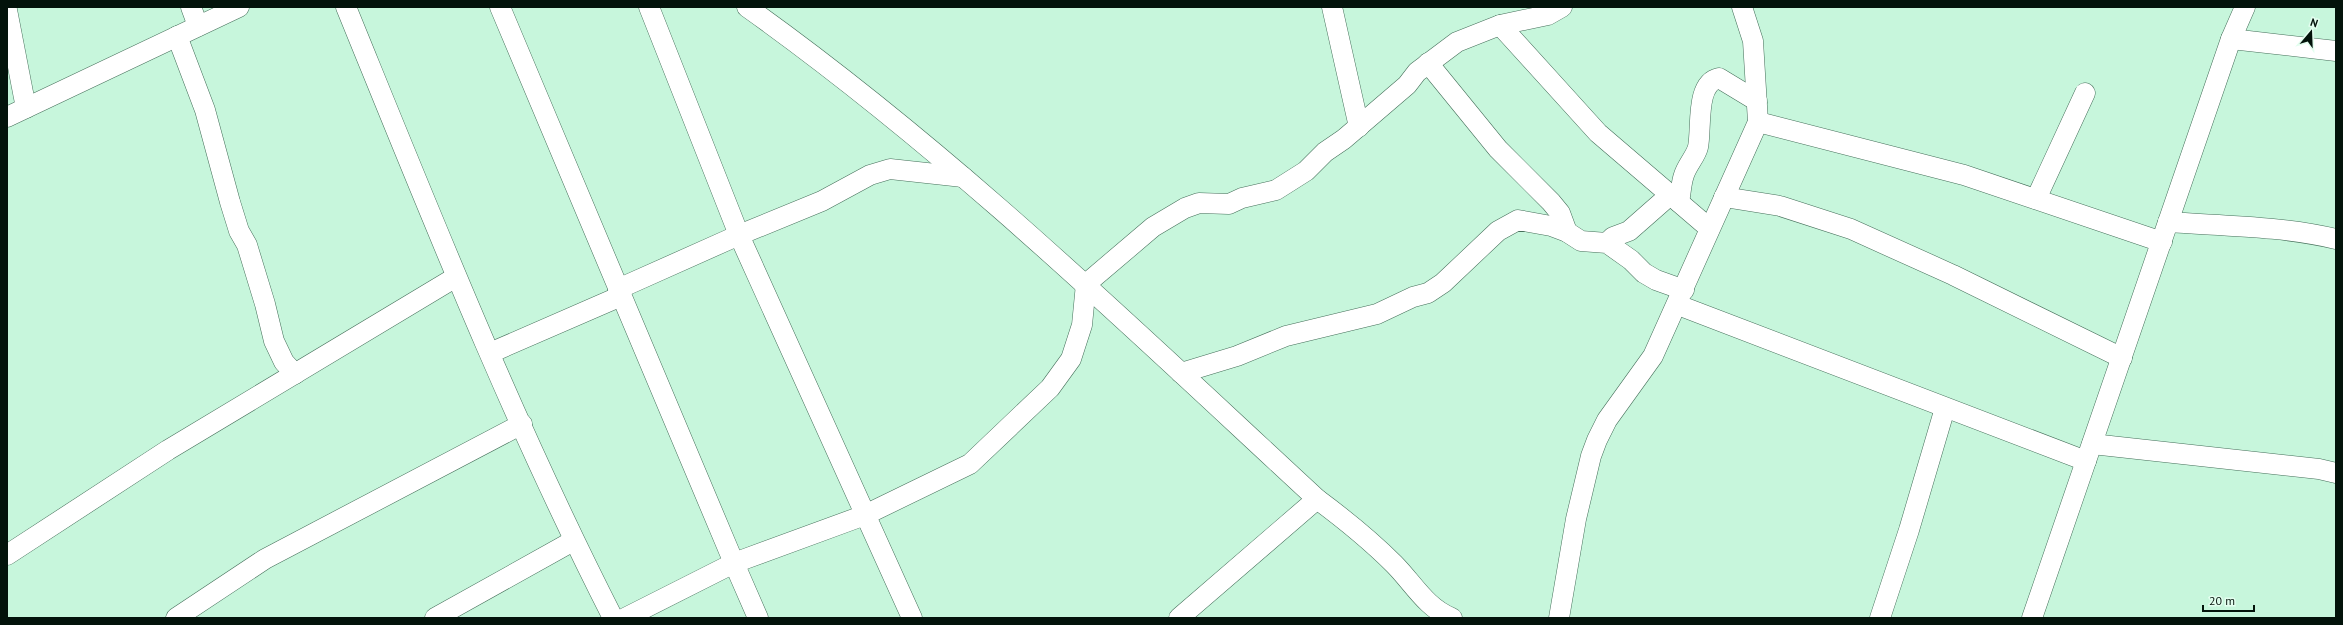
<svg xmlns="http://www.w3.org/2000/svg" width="2343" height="625" viewBox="0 0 2343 625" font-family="'PT Sans',sans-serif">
<rect width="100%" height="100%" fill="#c7f6dc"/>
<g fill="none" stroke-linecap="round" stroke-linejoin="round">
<defs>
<g id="minor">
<polyline points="191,7 198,26"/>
<path d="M346 7C430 213 512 420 613 618"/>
<polyline points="500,7 734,563 758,618"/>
<polyline points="649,7 739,235 912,618"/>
<path d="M747 7C952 153 1132 328 1317 499 1344 519 1370 540 1394 564 1413 583 1426 608 1452 618"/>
<polyline points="1332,7 1359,127"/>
<polyline points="7,10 26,108"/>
<polyline points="1500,25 1598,133 1709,228"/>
<polyline points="177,36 205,110 230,202 239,231 247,245 265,304 274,341 284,362 295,374"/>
<polyline points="2231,39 2336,51"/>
<polyline points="1428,63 1498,149 1551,202 1560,213 1567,232"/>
<polyline points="7,117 239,7"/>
<polyline points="1758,122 1964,175 2162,242"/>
<polyline points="1724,197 1780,206 1851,229 1953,275 2122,358"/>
<polyline points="2036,199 2085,93"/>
<path d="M1679 202C1681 193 1681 183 1684 175 1687 165 1696 156 1698 147 1702 128 1695 83 1719 78L1757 101"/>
<path d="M2168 222C2224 226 2282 226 2336 239"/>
<polyline points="1607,243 1613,237 1629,231 1670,195"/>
<polyline points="618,289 739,235 822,201 870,175 890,169 963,177"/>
<polyline points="1678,305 2086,461"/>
<polyline points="490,353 621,296"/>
<polyline points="1181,373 1237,356 1286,336 1377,314 1413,297 1428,293 1443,283 1498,231 1518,220 1551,226 1567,232 1581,241 1607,243 1631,260 1644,273 1656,280 1684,290"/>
<polyline points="2092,444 2319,469 2336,473"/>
<polyline points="7,555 168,450 456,277"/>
<polyline points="176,618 265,559 522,424"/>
<polyline points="435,618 573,541"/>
<polyline points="625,618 734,563 865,515 970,464 1050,388 1071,359 1082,325 1086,284 1153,227 1185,208 1199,203 1229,204 1242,198 1276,190 1306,171 1325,152 1344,139 1407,85 1417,72 1457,42 1500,25 1548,15 1562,7"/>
<polyline points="1179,618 1317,499"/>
<polyline points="1559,618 1576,519 1591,456 1597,440 1607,420 1653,356 1758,122 1753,41 1742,7"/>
<polyline points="1880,618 1909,530 1945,408"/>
<polyline points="2032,618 2231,39 2245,7"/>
</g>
</defs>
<use href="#minor" stroke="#456f5a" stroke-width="21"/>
<use href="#minor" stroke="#fff" stroke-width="20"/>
</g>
<rect width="2343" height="625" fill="none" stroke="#03130b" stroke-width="16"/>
<g transform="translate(2311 32) rotate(19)" stroke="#e3feef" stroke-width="3" paint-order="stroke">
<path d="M0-3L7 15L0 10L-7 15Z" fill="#03130b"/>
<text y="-6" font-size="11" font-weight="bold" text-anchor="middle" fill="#03130b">N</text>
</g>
<path d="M2203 605v6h51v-6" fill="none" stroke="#03130b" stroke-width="2"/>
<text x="2209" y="605" font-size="12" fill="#03130b" stroke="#e3feef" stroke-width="3" paint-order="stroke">20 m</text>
</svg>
